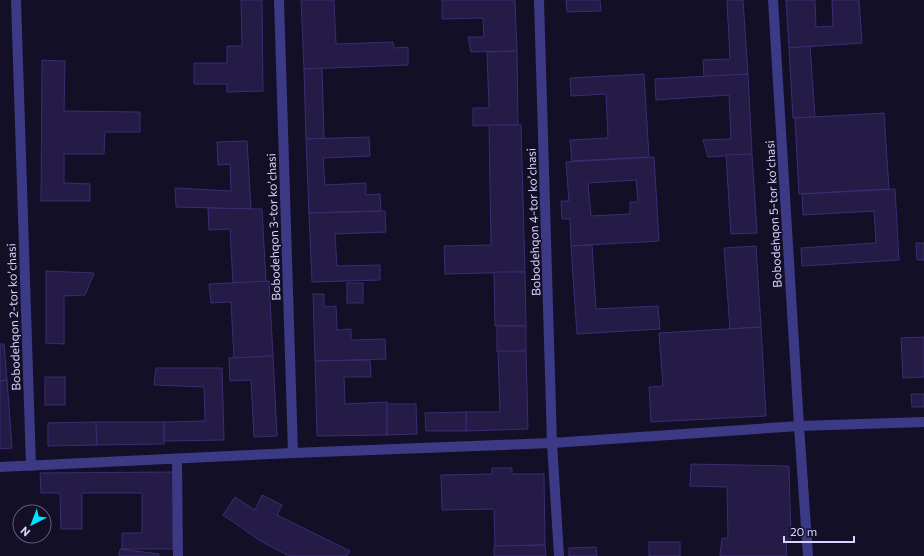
<svg xmlns="http://www.w3.org/2000/svg" width="924" height="556" viewBox="0 0 924 556" font-family="Commissioner,sans-serif">
<rect width="100%" height="100%" fill="#130f26"/>
<g fill="#241b47" stroke="#3b2d73" fill-rule="evenodd">
<polygon points="241,0 262,0 263,91 227,92 227,84 194,84 194,63 227,63 227,46 242,46"/>
<polygon points="301,0 334,0 336,44 393,42 394,48 408,47 408,65 304,69"/>
<polygon points="442,0 515,0 517,51 471,52 468,37 484,37 483,18 442,19"/>
<polygon points="566,0 600,0 601,11 567,12"/>
<polygon points="727,0 743,0 748,74 704,77 703,60 730,59"/>
<polygon points="786,0 815,0 816,27 833,26 832,0 859,0 862,43 789,48"/>
<polygon points="810,46 815,117 793,118 789,48"/>
<polygon points="517,51 518,125 473,126 473,108 489,108 487,52"/>
<polygon points="42,60 65,61 64,111 140,112 140,132 105,132 104,154 64,154 64,183 90,184 90,201 41,201"/>
<polygon points="322,68 324,139 306,139 304,69"/>
<polygon points="644,74 649,157 572,161 570,140 608,138 606,94 571,96 570,78"/>
<polygon points="748,74 752,154 708,157 703,140 731,139 729,95 656,100 655,79"/>
<polygon points="884,113 889,189 799,194 795,118"/>
<polygon points="489,125 521,125 525,272 445,274 444,246 491,245"/>
<polygon points="369,137 370,156 323,158 325,185 366,183 366,195 380,194 381,211 309,213 306,139"/>
<polygon points="247,141 251,209 176,207 175,188 231,191 230,164 218,165 217,142"/>
<polygon points="752,154 757,233 731,234 726,155"/>
<path d="M654 157 659 241 571 246 570 219H562L561 201H569L566 162ZM636 180 638 202H630V214L591 216 588 183Z"/>
<polygon points="895,189 899,260 802,266 801,248 876,243 874,211 803,215 802,194"/>
<polygon points="208,208 262,209 266,282 233,283 230,229 209,230"/>
<polygon points="385,211 386,232 335,234 337,266 380,265 380,280 312,282 309,213"/>
<polygon points="916,243 924,243 924,260 917,260"/>
<polygon points="592,245 596,309 658,306 660,329 577,334 571,246"/>
<polygon points="756,246 761,327 730,329 724,248"/>
<polygon points="46,271 94,273 85,295 64,296 64,344 46,343"/>
<polygon points="494,272 525,272 526,326 495,326"/>
<polygon points="269,281 273,356 234,358 231,302 211,303 209,284"/>
<rect x="347" y="283" width="16" height="20"/>
<polygon points="313,294 324,294 324,307 336,306 337,330 351,329 351,340 385,339 386,359 315,361"/>
<polygon points="497,326 526,326 526,351 497,352"/>
<polygon points="761,327 766,416 651,422 649,387 663,386 659,333"/>
<polygon points="924,337 924,377 903,378 901,338"/>
<polygon points="0,344 4,344 7,380 0,381"/>
<polygon points="498,351 526,351 528,429 466,431 466,412 500,412"/>
<polygon points="273,356 277,436 254,437 251,380 230,381 229,358"/>
<polygon points="370,360 371,377 344,377 345,404 387,402 387,435 317,436 315,361"/>
<polygon points="156,368 222,368 224,440 164,441 164,422 205,421 204,387 154,385"/>
<rect x="45" y="377" width="20" height="28"/>
<polygon points="7,380 12,448 0,449 0,381"/>
<polygon points="911,394 924,394 924,407 912,407"/>
<polygon points="387,404 416,404 417,434 387,435"/>
<polygon points="466,412 466,431 426,431 425,413"/>
<polygon points="96,422 97,445 48,446 48,423"/>
<polygon points="96,422 164,422 164,444 97,445"/>
<polygon points="691,464 789,466 791,540 786,540 787,556 720,556 722,538 728,538 727,487 690,486"/>
<polygon points="492,468 512,468 512,474 544,474 545,545 495,546 494,509 442,510 441,475 492,474"/>
<polygon points="173,472 173,549 122,549 122,533 142,533 142,493 82,493 82,529 61,529 60,493 41,493 40,473"/>
<polygon points="262,495 282,505 277,515 350,551 347,556 289,556 262,542 223,515 235,497 255,510"/>
<rect x="649" y="542" width="31" height="14"/>
<polygon points="545,545 546,556 494,556 494,546"/>
<polygon points="596,547 597,556 569,556 569,548"/>
<polygon points="120,549 159,554 159,556 119,556"/>
</g>
<g fill="none" stroke-linecap="round" stroke-linejoin="round">
<g stroke="#3d3a85" stroke-width="10">
<polyline points="799,426 808,556"/>
<polyline points="552,443 559,556"/>
</g>
<g stroke="#3d3a85" stroke-width="10">
<polyline points="16,0 31,466"/>
<polyline points="279,0 293,453"/>
<polyline points="539,0 552,443"/>
<polyline points="773,0 799,426"/>
<polyline points="177,459 178,556"/>
<polyline points="0,467 293,453 552,443 799,426 924,422"/>
</g>
</g>
<g text-anchor="middle" dominant-baseline="central" stroke-width="3" stroke-linejoin="round" paint-order="stroke">
<g font-size="12" fill="#d9d4ff" stroke="#130f26">
<text transform="translate(773 214) rotate(-93)">Bobodehqon 5-tor koʼchasi</text>
<text transform="translate(533 222) rotate(-92)">Bobodehqon 4-tor koʼchasi</text>
<text transform="translate(273 227) rotate(-92)">Bobodehqon 3-tor koʼchasi</text>
<text transform="translate(13 317) rotate(-92)">Bobodehqon 2-tor koʼchasi</text>
</g>
</g>
<g transform="translate(32 524) rotate(222)"><circle r="19" fill="#130f26" stroke="#625e7d"/>
<path d="M0-3L7 15L0 10L-7 15Z" fill="#00e5ff"/>
<text y="-6" font-size="11" font-weight="bold" text-anchor="middle" fill="#d9d4ff">N</text>
</g>
<path d="M784 536v6h70v-6" fill="none" stroke="#d9d4ff" stroke-width="2"/>
<text x="790" y="536" font-size="12" fill="#d9d4ff" stroke="#130f26" stroke-width="3" paint-order="stroke">20 m</text>
</svg>
